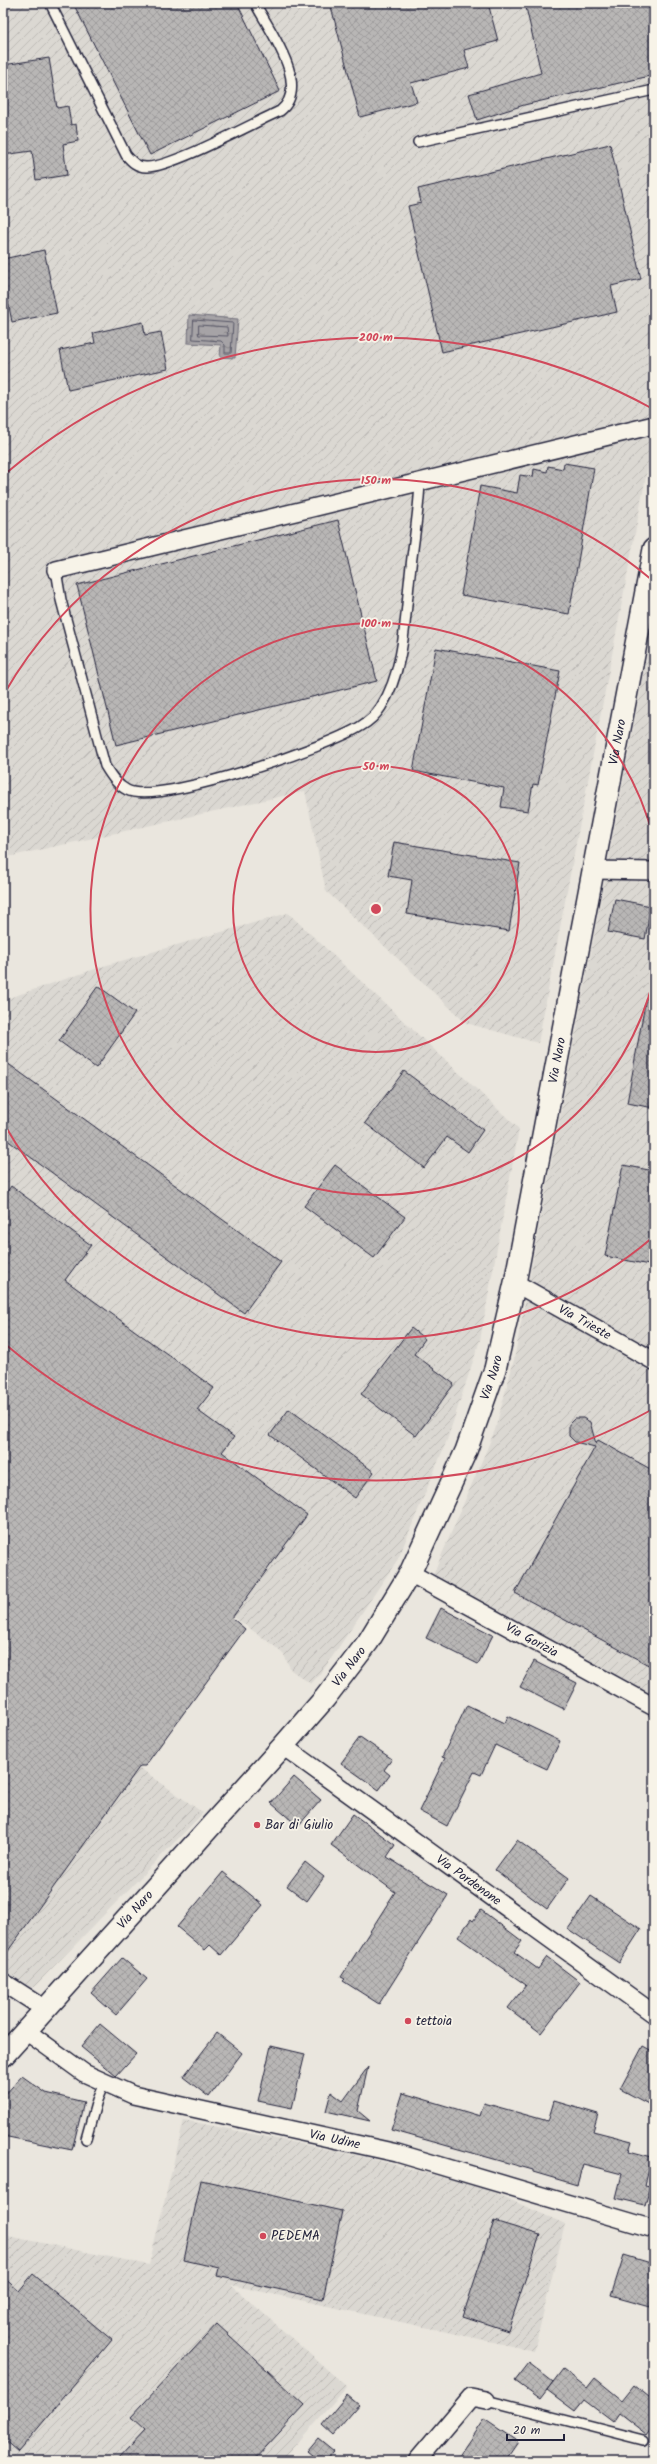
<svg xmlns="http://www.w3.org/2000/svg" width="657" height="2464" viewBox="0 0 657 2464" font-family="Kalam,sans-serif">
<defs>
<pattern id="industrial-furrows" width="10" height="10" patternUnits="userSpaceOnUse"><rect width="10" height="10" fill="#dbd8d2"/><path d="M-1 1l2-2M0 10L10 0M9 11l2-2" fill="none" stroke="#bcb9b5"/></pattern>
<pattern id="water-ripples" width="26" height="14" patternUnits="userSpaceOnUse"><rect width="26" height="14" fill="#a6a3a6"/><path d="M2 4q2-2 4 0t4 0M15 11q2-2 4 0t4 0" fill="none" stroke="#878488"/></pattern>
<pattern id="building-cross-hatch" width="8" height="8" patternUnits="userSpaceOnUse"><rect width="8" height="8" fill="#b8b6b5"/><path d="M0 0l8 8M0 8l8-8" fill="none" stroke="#9e9c9d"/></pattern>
</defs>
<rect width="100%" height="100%" fill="#eae6de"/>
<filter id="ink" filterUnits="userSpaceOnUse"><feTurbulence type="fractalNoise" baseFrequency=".025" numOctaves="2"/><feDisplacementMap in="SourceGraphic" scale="8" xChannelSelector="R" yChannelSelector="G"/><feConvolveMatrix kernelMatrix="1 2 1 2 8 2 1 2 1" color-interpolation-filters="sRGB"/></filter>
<g filter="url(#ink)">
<g fill="url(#industrial-furrows)">
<polygon points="3,3 654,3 654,434 538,1043 466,1023 326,891 305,791 3,858"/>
<polygon points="654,619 654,1705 431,1580 495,1430 514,1360"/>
<polygon points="288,913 519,1129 480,1340 447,1440 398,1559 324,1669 311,1684 291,1670 284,1655 273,1645 3,1451 3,1000 107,965"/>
<polygon points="3,1670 203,1813 27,1994 3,1977"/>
<polygon points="184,2120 369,2158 486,2189 565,2224 534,2351 231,2285 347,2387 281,2461 3,2461 3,2235 149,2265"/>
</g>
<polygon fill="url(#water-ripples)" stroke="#716f7b" points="189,315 238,319 235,358 220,357 221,345 188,343"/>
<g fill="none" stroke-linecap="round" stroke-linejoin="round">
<g stroke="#575666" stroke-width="1">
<polygon points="194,320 233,323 231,353 225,353 225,345 221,341 193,339"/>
<polygon points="199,325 227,327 228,336 199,335"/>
</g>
</g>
<g fill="url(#building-cross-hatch)" stroke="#22223b">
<polygon points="73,3 237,3 280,91 150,155"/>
<polygon points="330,3 488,3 498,41 464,50 469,68 411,83 417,102 360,117"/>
<polygon points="525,3 648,3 654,30 654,75 524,105 477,120 469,94 541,73"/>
<polygon points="49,58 57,108 68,106 71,125 76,124 78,141 63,144 67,175 36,180 32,151 3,155 3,65"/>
<polygon points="610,144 641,279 611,286 617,312 442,352 408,206 421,203 418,189"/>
<polygon points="44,250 57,313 12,322 3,276 3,259"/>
<polygon points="143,322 145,335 161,332 168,369 68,390 60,350 95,343 93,333"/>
<polygon points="564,463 594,468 569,614 461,595 480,486 517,493 520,475 533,477 534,469 547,472 548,466 563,469"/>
<polygon points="338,520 377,681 116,745 77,585"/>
<polygon points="436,648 560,671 538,785 533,784 528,811 501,807 504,788 413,771"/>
<polygon points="394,842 520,863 509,931 407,914 412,880 388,876"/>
<polygon points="615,899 651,906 645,939 608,932"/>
<polygon points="98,986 135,1013 96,1068 59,1041"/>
<polygon points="646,998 654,999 654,1108 627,1103"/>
<polygon points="3,1060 281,1262 244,1313 3,1137"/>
<polygon points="404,1071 483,1130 468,1152 447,1137 424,1168 365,1123"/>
<polygon points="335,1165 405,1217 374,1258 304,1206"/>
<polygon points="623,1165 654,1171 654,1266 605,1256"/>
<polygon points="11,1186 91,1245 65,1280 214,1388 197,1410 234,1437 222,1452 307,1515 232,1618 245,1629 145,1766 140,1766 3,1958 3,1198"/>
<polygon points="411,1328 425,1339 414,1354 454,1384 416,1436 361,1394"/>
<polygon points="289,1409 374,1472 355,1498 270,1435"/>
<polygon points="575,1418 583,1418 590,1422 596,1444 598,1440 654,1471 654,1668 515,1593 595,1447 575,1442 569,1436 569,1424"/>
<polygon points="441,1608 493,1635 478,1664 426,1638"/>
<polygon points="534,1661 577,1683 564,1709 520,1687"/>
<polygon points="467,1705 505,1723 508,1716 560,1741 547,1769 495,1745 481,1775 474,1772 447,1826 419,1811 445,1758 442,1757"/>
<polygon points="360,1737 392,1759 384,1770 390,1775 379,1790 341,1763"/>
<polygon points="294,1777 321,1800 298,1826 271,1803"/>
<polygon points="353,1814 395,1845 387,1857 448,1895 379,2004 343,1981 345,1979 341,1977 395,1892 331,1845"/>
<polygon points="517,1840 569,1878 547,1909 495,1870"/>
<polygon points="305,1862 324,1877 307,1901 287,1886"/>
<polygon points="223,1872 263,1905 221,1955 210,1945 205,1950 177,1927"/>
<polygon points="591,1896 641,1929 619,1963 568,1929"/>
<polygon points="481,1910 522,1941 514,1952 538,1969 547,1957 580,1982 541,2033 508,2008 526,1985 458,1937 471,1919 473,1921"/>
<polygon points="122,1958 147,1979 116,2015 91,1993"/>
<polygon points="100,2024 136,2054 116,2076 81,2047"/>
<polygon points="217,2033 242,2053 209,2097 183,2077"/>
<polygon points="271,2046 305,2054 292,2108 258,2101"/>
<polygon points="643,2046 654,2052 654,2107 620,2089"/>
<polygon points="368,2067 358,2111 370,2121 326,2111 331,2092 343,2101"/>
<polygon points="22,2076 46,2093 84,2102 72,2150 3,2136 3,2097"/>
<polygon points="403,2093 480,2116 484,2103 548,2121 554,2101 598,2114 593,2131 632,2141 629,2151 652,2157 645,2185 650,2186 645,2205 616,2198 622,2174 583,2164 577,2185 533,2172 533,2170 391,2130"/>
<polygon points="201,2180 342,2211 323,2299 217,2276 219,2268 184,2260"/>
<polygon points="494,2221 540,2235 508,2331 463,2316"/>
<polygon points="624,2255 654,2264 654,2308 611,2296"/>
<polygon points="33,2274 112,2340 18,2452 3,2439 3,2277 19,2291"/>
<polygon points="217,2324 305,2405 253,2461 116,2461 145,2430 131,2417"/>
<polygon points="529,2363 553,2382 540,2399 515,2381"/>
<polygon points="563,2369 587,2388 595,2378 622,2400 634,2385 654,2401 654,2423 646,2434 619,2413 613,2422 584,2400 575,2411 547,2390"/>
<polygon points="347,2395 359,2405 333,2435 322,2425"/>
<polygon points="484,2419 518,2442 505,2461 455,2461"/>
<polygon points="318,2438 334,2451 325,2461 319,2461 307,2451"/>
</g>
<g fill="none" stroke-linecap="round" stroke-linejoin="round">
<defs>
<g id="service">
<path d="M50 3 126 155C132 162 137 167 146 167 171 168 253 123 280 111 312 86 269 30 255 3"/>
<polyline points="418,142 654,90"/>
<path d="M56 570 61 600 105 766C111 776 117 785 127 790 158 806 330 746 361 726 368 722 376 715 381 707 406 668 405 612 411 566 414 538 419 510 420 482"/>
<polyline points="86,2139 97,2100 104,2083"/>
<polyline points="486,2400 643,2440"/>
</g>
<g id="minor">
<polyline points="56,570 654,425"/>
<polyline points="594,870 654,871"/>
<path id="s1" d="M515 1283 654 1361"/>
<path id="s2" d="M410 1573 654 1707"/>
<path id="s3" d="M283 1746 654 2014"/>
<polyline points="3,1982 45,2009"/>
<path id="s4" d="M26 2031 84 2073 133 2095 397 2153 654 2229"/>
<polyline points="417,2461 471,2397 486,2400"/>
</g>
<g id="tertiary">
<path id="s5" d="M3 2056 283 1746 325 1698 368 1642 410 1573 466 1451 495 1369 515 1283 654 549"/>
</g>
</defs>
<use href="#service" stroke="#22223b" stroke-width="12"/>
<use href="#minor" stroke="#22223b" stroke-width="20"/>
<use href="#tertiary" stroke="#22223b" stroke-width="24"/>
<use href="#service" stroke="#f7f3e8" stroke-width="9"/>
<use href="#minor" stroke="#f7f3e8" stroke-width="17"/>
<use href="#tertiary" stroke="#f7f3e8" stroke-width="21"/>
</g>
</g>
<g fill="none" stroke="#d1495b" stroke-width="2">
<circle cx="376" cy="909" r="143"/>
<path d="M654 978A286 286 0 1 1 654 840"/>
<path d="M652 1238A429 429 0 0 1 4 1124M4 694A429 429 0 0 1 652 580"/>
<path d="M653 1409A572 572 0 0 1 5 1344M5 474A572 572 0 0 1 653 409"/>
</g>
<g fill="#d1495b" stroke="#f7f3e8" stroke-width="1.5">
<circle cx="257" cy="1825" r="4"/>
<circle cx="408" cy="2021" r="4"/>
<circle cx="263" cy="2236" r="4"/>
</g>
<g text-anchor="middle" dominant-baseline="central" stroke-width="3.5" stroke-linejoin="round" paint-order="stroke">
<g font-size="13" fill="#22223b" stroke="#f7f3e8">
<text stroke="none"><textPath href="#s5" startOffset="1493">Via Naro</textPath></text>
<text stroke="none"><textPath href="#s5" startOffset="1169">Via Naro</textPath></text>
<text stroke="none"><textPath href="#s1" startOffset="80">Via Trieste</textPath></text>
<text stroke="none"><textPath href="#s5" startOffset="845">Via Naro</textPath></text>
<text stroke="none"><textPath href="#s2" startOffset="139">Via Gorizia</textPath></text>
<text stroke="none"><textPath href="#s5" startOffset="521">Via Naro</textPath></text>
<text stroke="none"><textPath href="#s3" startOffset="229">Via Pordenone</textPath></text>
<text stroke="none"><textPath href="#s5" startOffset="197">Via Naro</textPath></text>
<text stroke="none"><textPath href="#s4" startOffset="332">Via Udine</textPath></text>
</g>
<g font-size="13" fill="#22223b" stroke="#f7f3e8" text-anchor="start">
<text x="265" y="1825">Bar di Giulio</text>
<text x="416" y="2021">tettoia</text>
<text x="271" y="2236">PEDEMA</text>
</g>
</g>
<circle cx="376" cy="909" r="6" fill="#d1495b" stroke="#f7f3e8" stroke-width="2"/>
<g font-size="12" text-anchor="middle" font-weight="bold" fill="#d1495b" stroke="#f7f3e8" stroke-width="3.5" stroke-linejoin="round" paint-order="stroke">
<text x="376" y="341">200 m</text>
<text x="376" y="484">150 m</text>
<text x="376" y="627">100 m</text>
<text x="376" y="770">50 m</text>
</g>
<rect width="657" height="2464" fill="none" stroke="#f7f3e8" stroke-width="16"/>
<rect x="8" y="8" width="641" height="2448" fill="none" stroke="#22223b" stroke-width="1.5" filter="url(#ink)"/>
<path d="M507 2434v6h57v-6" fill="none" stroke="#22223b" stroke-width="2"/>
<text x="513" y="2434" font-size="12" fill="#22223b" stroke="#f7f3e8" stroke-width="3" paint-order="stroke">20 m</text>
</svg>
